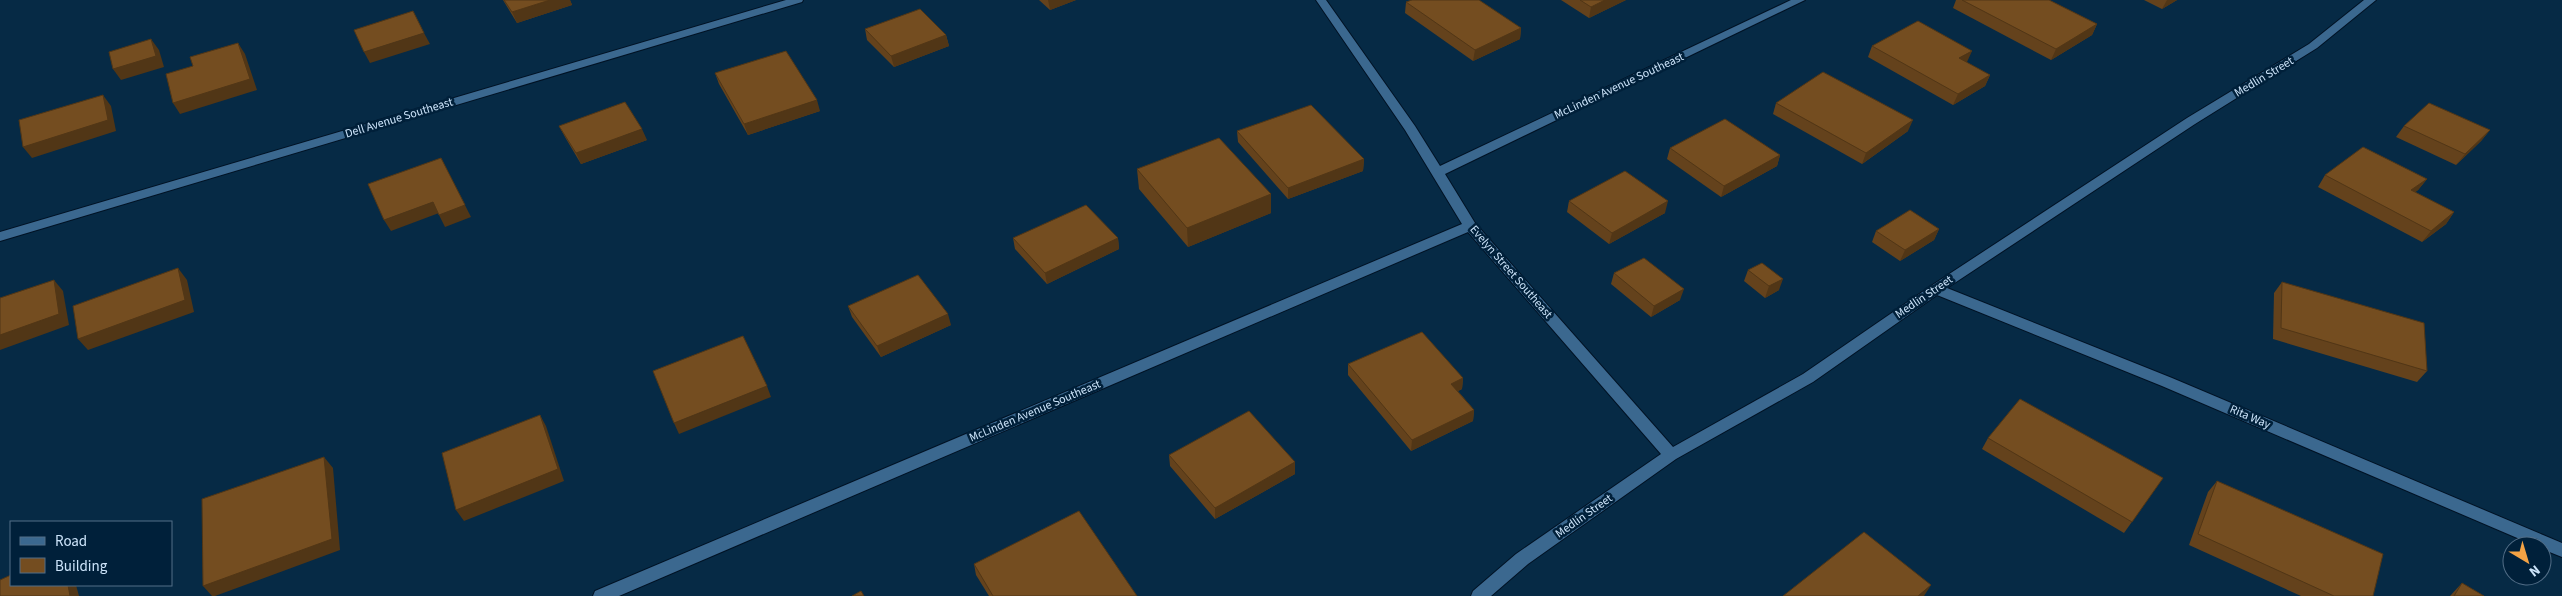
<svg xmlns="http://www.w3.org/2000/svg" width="2562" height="596" viewBox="0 0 2562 596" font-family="'Source Sans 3',sans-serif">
<rect width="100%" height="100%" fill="#062a45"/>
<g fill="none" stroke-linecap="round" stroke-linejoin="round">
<defs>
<g id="minor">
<polygon points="786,0 803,0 802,2 0,241 0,232"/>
<polygon points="1316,0 1326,0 1415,126 1440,166 1791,0 1805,0 1445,174 1475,223 1673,447 1803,374 1931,286 2187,118 2309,44 2364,0 2376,0 2317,48 2195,124 1947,288 2172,378 2562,543 2562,557 2542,549 2542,546 2536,546 2162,386 1937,295 1813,382 1676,459 1528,564 1491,596 1471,596 1473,591 1516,554 1661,454 1468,232 619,596 593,596 595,591 1462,224 1405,130"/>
</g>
</defs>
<use href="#minor" stroke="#001224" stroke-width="2"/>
<use href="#minor" fill="#3b688f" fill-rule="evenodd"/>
</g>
<g fill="#64421c">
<polygon points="503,0 570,0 572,5 517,23"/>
<polygon points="1039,0 1076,0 1050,10"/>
<polygon points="1561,0 1626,0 1589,18"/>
<polygon points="1956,0 2049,0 2097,24 2092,35 2051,60 1953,8"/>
<polygon points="2144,0 2177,0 2162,9"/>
<polygon points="1406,2 1521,28 1520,39 1473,61 1405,13"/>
<polygon points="865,29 946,35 949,46 894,67 867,40"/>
<polygon points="1872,46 1967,62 1966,62 1990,75 1985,86 1953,105 1868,57"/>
<polygon points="715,73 820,111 748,135 719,84"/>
<polygon points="1776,103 1908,131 1862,164 1773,114"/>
<polygon points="559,126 647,140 581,164 565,137"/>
<polygon points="2404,126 2490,130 2481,141 2456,165 2396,137"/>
<polygon points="1237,131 1364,159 1363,171 1288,199 1238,142"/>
<polygon points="1670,148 1780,155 1777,166 1721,197 1667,159"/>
<polygon points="1137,169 1271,194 1271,213 1188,247 1139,189"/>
<polygon points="2325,175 2427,179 2418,190 2415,192 2454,212 2446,224 2422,242 2318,187"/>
<polygon points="1569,201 1665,213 1609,244 1567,212"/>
<polygon points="1939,229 1934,240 1900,261 1872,242 1876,231"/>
<polygon points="1013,238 1118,238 1119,249 1047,284 1015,249"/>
<polygon points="1748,270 1779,290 1765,298 1744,281"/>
<polygon points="1614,273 1680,300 1651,317 1611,284"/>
<polygon points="2282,282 2427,371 2417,382 2273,339 2274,293"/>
<polygon points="848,306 951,325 881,357 852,317"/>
<polygon points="1348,364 1463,378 1462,389 1458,391 1474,410 1473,421 1411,451 1348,375"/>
<polygon points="1988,438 2163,478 2124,533 1982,449"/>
<polygon points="1169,455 1295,474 1215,519 1170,466"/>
<polygon points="2217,481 2373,596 2301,596 2189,545 2208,492"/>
<polygon points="974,564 1137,596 989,596 976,575"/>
<polygon points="2462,583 2484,596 2450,596"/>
</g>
<g fill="#513616">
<polygon points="550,0 570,0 572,5 517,23 512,12"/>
<polygon points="1048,0 1076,0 1050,10"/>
<polygon points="1605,0 1626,0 1589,18 1591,7"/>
<polygon points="2167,0 2177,0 2162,9"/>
<polygon points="2097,24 2092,35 2051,60 2056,49"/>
<polygon points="1521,28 1520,39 1473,61 1475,50"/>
<polygon points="424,33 430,44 370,63 364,52"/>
<polygon points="946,35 949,46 894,67 891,56"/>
<polygon points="151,39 159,50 164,67 121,80 113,69"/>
<polygon points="238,43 245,54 257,90 180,114 173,103"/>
<polygon points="1972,51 1967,62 1954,69 1959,58"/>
<polygon points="1990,75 1985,86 1953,105 1958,94"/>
<polygon points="103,95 111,106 116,131 32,158 23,147"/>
<polygon points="817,100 820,111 748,135 744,124"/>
<polygon points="1913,120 1908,131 1862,164 1866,153"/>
<polygon points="642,129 647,140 581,164 576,153"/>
<polygon points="2490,130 2481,141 2456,165 2465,154"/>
<polygon points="1780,155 1777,166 1721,197 1724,186"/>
<polygon points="441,158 471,217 445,227 439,215"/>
<polygon points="1364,159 1363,171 1288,199 1288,188"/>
<polygon points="2427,179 2418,190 2403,202 2411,190"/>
<polygon points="1271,194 1271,213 1188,247 1187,228"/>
<polygon points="1668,201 1665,213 1609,244 1612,233"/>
<polygon points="433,202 439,213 391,231 384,220"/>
<polygon points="2454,212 2446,224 2422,242 2431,231"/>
<polygon points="1939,229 1934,240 1900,261 1905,250"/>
<polygon points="1118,238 1119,249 1047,284 1045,273"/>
<polygon points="178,268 187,280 194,312 88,350 78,339"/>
<polygon points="1783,279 1779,290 1765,298 1769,286"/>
<polygon points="54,280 63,291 69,325 0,350 0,335"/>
<polygon points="1684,289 1680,300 1651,317 1654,306"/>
<polygon points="948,314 951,325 881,357 877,346"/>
<polygon points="1463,378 1462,389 1450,395 1451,384"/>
<polygon points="767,386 771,397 679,434 674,423"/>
<polygon points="1474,410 1473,421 1411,451 1412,440"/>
<polygon points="540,415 546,426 564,481 464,521 456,510"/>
<polygon points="324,457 333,468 340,550 215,596 212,596 203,586"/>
<polygon points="1295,462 1295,474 1215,519 1215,508"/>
<polygon points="68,585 76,585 79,596 70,596"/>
<polygon points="1931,585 1924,596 1918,596"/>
</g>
<g fill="#744d20" stroke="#513616">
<polygon points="504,0 550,0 512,12"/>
<polygon points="1412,0 1479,0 1521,28 1475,50 1406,2"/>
<polygon points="1580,0 1605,0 1591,7"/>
<polygon points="1962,0 2049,0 2097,24 2056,49"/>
<polygon points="920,9 946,35 891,56 865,29"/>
<polygon points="413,11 424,33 364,52 354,30"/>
<polygon points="1918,21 1972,51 1959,58 1990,75 1958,94 1872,46"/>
<polygon points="151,39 156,56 113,69 109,52"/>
<polygon points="238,43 250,79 173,103 166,74 193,66 190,57"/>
<polygon points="786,51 817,100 744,124 715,73"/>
<polygon points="1823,72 1913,120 1866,153 1776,103"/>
<polygon points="103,95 108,120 23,147 19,120"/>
<polygon points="625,102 642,129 576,153 559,126"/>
<polygon points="2429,103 2490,130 2465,154 2404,126"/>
<polygon points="1311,105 1364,159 1288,188 1237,131"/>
<polygon points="1725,119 1780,155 1724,186 1670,148"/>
<polygon points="1219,138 1271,194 1187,228 1137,169"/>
<polygon points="2363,147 2427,179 2411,190 2454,212 2431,231 2325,175"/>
<polygon points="441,158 465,205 439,215 433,202 384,220 368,184"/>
<polygon points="1625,171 1668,201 1612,233 1569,201"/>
<polygon points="1086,205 1118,238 1045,273 1013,238"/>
<polygon points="1910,210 1939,229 1905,250 1876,231"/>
<polygon points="1644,258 1684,289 1654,306 1614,273"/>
<polygon points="1762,263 1783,279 1769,286 1748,270"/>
<polygon points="178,268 185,300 78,339 73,306"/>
<polygon points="918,275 948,314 877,346 848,306"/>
<polygon points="54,280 59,314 0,335 0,298"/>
<polygon points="2282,282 2424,323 2427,371 2281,328"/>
<polygon points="1422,332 1463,378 1451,384 1474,410 1412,440 1348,364"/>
<polygon points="743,336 767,386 674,423 653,371"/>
<polygon points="2020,399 2163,478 2132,522 1988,438"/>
<polygon points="1249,411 1295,462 1215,508 1169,455"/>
<polygon points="540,415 558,469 456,510 442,453"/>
<polygon points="324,457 332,539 203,586 202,499"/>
<polygon points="2217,481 2383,554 2373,596 2334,596 2198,534"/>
<polygon points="1079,511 1137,596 993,596 974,564"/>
<polygon points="1864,532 1931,585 1918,596 1783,596"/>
<polygon points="11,575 11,585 68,585 70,596 0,596 0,580"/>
<polygon points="2462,583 2484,596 2454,596"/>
<polygon points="861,591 864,596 852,596"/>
</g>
<g text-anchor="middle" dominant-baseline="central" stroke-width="5" stroke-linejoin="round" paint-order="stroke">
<g font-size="12" fill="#cce4fa" stroke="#00203a">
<text transform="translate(2264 77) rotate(-31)">Medlin Street</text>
<text transform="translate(1619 86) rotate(-25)">McLinden Avenue Southeast</text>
<text transform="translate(399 118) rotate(-17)">Dell Avenue Southeast</text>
<text transform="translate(1511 272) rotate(49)">Evelyn Street Southeast</text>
<text transform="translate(1924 297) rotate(-34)">Medlin Street</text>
<text transform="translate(1035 411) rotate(-23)">McLinden Avenue Southeast</text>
<text transform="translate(2250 417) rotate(23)">Rita Way</text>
<text transform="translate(1584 516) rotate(-35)">Medlin Street</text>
</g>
</g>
<rect x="10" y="521" width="162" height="65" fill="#00203a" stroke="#526e87"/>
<rect x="20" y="537" width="25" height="8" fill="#3b688f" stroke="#526e87"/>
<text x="55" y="546" font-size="15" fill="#cce4fa">Road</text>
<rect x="20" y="558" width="25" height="15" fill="#744d20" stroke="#526e87"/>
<text x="55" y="571" font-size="15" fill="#cce4fa">Building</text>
<g transform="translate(2527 561) rotate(142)"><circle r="24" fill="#00203a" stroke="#526e87"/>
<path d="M0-4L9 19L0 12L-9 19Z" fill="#f4a345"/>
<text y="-8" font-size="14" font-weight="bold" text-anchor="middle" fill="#cce4fa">N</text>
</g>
</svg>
